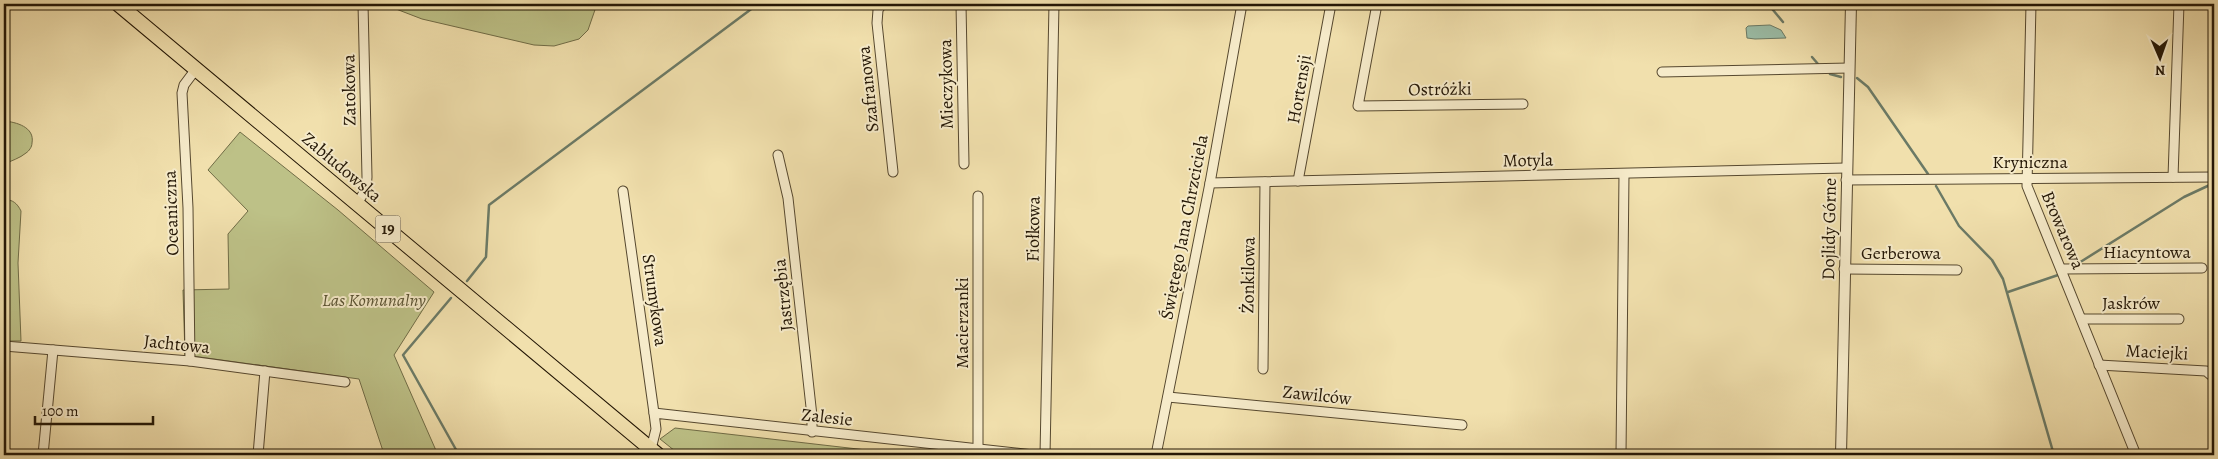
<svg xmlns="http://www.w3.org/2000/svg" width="2218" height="459" viewBox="0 0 2218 459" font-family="Alegreya,serif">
<rect width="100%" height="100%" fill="#f1e0ad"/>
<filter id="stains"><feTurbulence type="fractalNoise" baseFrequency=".004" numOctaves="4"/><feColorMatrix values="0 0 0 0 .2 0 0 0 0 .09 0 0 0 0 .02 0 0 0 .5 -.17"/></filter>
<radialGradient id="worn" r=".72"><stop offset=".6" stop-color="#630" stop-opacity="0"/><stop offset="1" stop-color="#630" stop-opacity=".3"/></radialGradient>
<g fill="#bdc187" stroke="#706c46">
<polygon points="383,4 597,4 588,30 579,39 554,46 534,45 422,19"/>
<path d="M1609 4H1677C1656 9 1629 12 1609 4Z"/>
<path d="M4 121C16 122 35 127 32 143 32 147 29 151 26 153 20 158 11 161 4 164Z"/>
<polygon points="240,132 338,210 434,292 394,355 438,455 373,455 384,454 359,379 185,355 183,290 229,289 228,234 248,211 208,170"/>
<path d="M4 199C13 200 17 203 21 211L18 263 21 341H4Z"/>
<polygon points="675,428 910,455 680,455 660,439"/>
</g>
<polygon fill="#9bbda7" stroke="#6b7a66" points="1770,25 1781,30 1786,38 1755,39 1747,38 1746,28 1748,26"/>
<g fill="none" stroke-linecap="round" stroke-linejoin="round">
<g stroke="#6b7a66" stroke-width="2.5">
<polyline points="1768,4 1783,22"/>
<polyline points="1812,57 1818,64"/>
<polyline points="1830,74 1841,77"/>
<polyline points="1857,78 1868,87 1928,174"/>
<polyline points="1936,186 1959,226 1992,260 2003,279 2054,455"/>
<polyline points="2074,266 2184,197 2214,183"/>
<polyline points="467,281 486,257 489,205 758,4"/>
<polyline points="2008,292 2061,274"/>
<polyline points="451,298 403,355 459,455"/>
</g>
<defs>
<g id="minor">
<polyline points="882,4 878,10 877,23 893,172"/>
<polyline points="961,4 964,164"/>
<polyline points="1377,4 1358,106 1523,104"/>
<polyline points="2031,4 2027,186 2136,455"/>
<polyline points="1662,72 1849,68"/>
<polyline points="778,155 788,198 812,416 812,432"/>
<polyline points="2173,177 2179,4"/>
<polyline points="1846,180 2214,177"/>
<polyline points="1298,181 1331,4"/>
<polyline points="1210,183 1846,168"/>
<polyline points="623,191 654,413"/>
<polyline points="357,204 366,189 367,177 363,4"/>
<polyline points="1844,269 1957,270"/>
<polyline points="2062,269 2202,268"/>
<polyline points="2082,319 2179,319"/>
<polyline points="4,346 190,361 345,382"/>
<polyline points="190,361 188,208 182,93 184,85 196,69"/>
<polyline points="2099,365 2206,371 2212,376"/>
<polyline points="1263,369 1265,182"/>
<polyline points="1168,397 1462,425"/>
<polyline points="651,449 656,429 654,413 1033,455"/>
<polyline points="978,450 978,196"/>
<polyline points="43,455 53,350"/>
<polyline points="258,455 265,371"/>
<polyline points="1045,455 1054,4"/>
<polyline points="1156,455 1210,183 1242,4"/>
<polyline points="1621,455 1624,174"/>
</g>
<polyline id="tertiary" points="1841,455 1851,4"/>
<polyline id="trunk" points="118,4 658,455"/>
</defs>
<use href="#minor" stroke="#56482f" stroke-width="11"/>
<use href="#tertiary" stroke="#56482f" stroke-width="12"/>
<use href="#trunk" stroke="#231605" stroke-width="16"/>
<use href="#minor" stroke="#f6ebca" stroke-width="9"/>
<use href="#tertiary" stroke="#f6ebca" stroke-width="10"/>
<use href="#trunk" stroke="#f1e0ad" stroke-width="14"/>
</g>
<g text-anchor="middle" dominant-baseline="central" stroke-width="4" stroke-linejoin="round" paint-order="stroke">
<rect fill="#f6ebca" stroke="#625640" stroke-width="1" x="375.5" y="215.5" width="25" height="27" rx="4"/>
<g font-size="16" font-weight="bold" fill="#231605">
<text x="388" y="229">19</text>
</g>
<g font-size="18" fill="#231605" stroke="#f6ebca">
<text transform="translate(946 84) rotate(-91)">Mieczykowa</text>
<text transform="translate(868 89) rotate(-96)">Szafranowa</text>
<text transform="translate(1299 89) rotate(-80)">Hortensji</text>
<text transform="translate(1440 89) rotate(-1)">Ostróżki</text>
<text transform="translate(349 90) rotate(-91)">Zatokowa</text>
<text transform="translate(1528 160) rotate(-1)">Motyla</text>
<text x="2030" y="162">Kryniczna</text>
<text transform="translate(342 167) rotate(40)">Zabłudowska</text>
<text transform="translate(171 213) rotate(-92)">Oceaniczna</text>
<text transform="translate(1184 227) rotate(-79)">Świętego Jana Chrzciciela</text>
<text transform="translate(1033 229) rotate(-89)">Fiołkowa</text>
<text transform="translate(1829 229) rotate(-89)">Dojlidy Górne</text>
<text transform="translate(2063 230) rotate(67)">Browarowa</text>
<text x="2147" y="252">Hiacyntowa</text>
<text x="1901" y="253">Gerberowa</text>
<text transform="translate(1248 275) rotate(-89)">Żonkilowa</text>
<text transform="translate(783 295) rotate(-96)">Jastrzębia</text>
<text transform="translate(655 300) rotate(82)">Strumykowa</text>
<text x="2131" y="303">Jaskrów</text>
<text transform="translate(962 323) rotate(-90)">Macierzanki</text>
<text transform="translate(177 344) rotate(6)">Jachtowa</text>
<text transform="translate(2157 352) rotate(3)">Maciejki</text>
<text transform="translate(1317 395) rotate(6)">Zawilców</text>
<text transform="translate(827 417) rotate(6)">Zalesie</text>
</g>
<g font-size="18" font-style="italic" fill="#595232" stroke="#f6ebca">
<text x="374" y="300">Las Komunalny</text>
</g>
</g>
<rect width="2218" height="459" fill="none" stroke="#f1e0ad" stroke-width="20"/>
<rect x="5" y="5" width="2208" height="449" fill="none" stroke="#231605" stroke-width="2.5"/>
<rect x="10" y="10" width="2198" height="439" fill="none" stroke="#231605"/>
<g transform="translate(2160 58) rotate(178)" stroke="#f6ebca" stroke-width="4" paint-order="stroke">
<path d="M0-4L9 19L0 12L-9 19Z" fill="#231605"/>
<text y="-8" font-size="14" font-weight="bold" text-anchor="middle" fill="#231605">N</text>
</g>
<path d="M35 416v8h118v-8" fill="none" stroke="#231605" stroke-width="2.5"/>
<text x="42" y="416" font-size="15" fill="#231605" stroke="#f6ebca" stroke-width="4" paint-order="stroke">100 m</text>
<rect width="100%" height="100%" filter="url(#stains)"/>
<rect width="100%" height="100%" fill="url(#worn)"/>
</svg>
